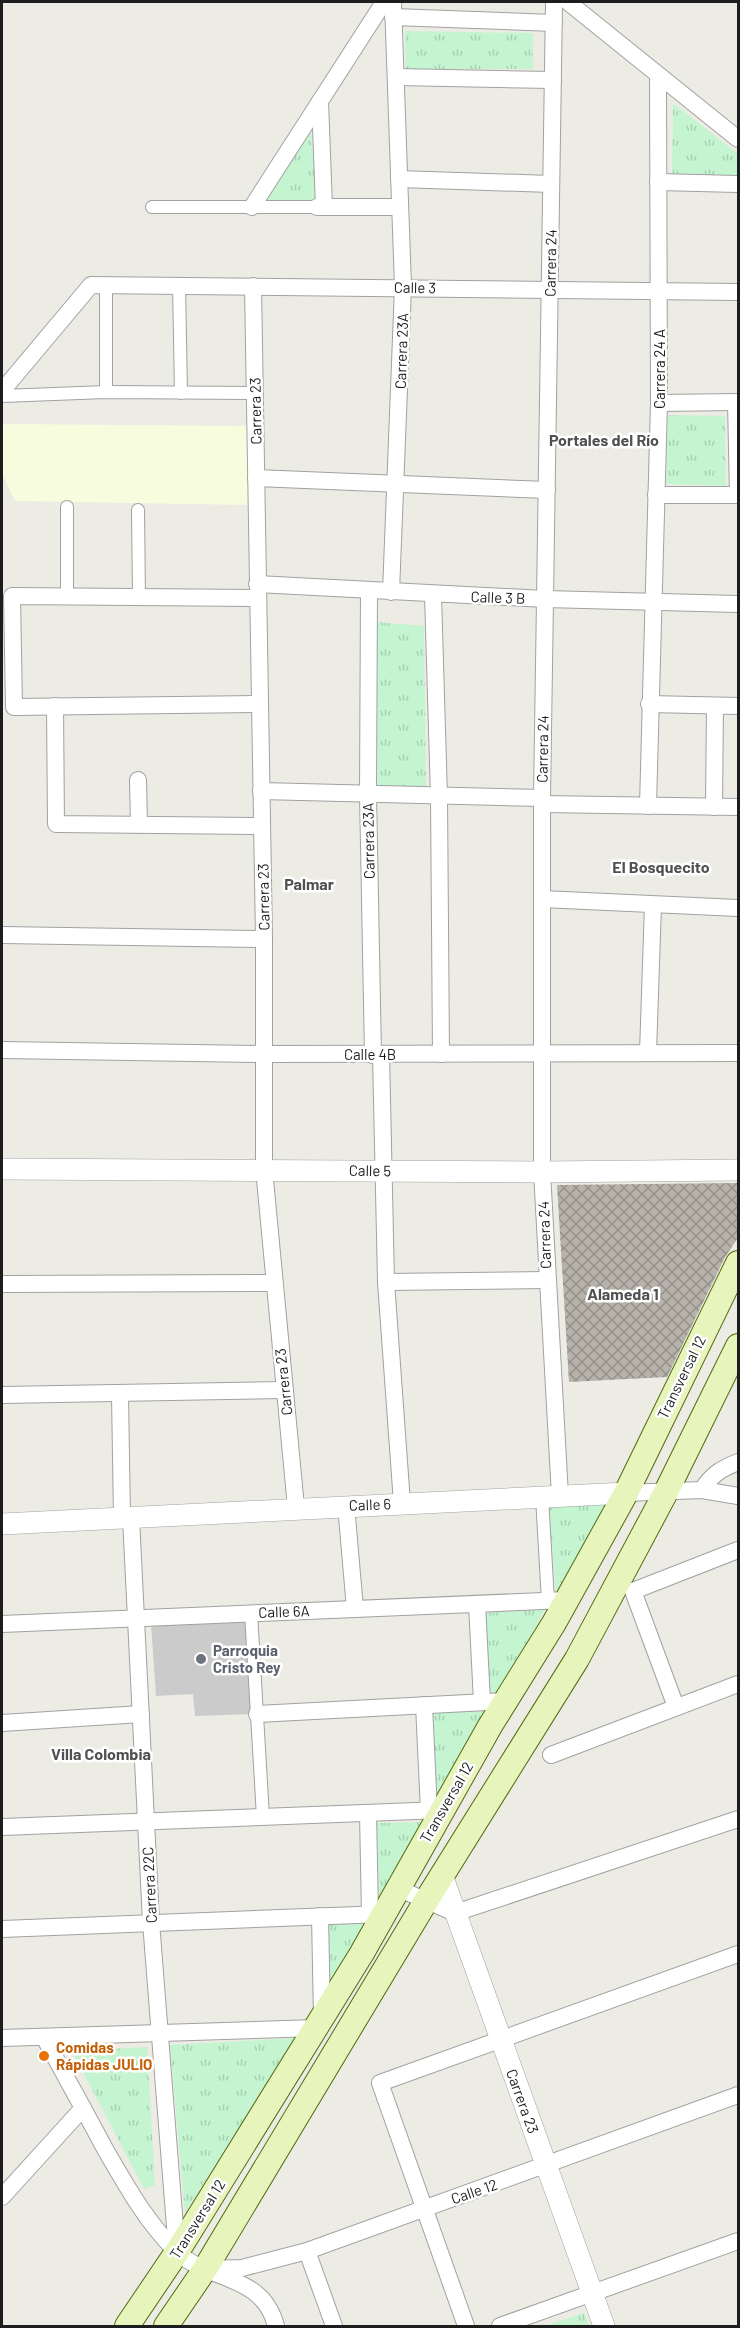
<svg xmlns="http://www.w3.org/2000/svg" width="740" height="2328" viewBox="0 0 740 2328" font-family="Barlow,sans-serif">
<defs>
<pattern id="park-tufts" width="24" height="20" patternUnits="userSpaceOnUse" patternTransform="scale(1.5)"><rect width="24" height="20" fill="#c4f4d0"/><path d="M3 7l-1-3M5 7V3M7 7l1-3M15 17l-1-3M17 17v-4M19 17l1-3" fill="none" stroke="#a8d1b2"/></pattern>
<pattern id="building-cross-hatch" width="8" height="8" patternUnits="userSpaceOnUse" patternTransform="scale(1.5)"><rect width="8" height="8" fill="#b7b2aa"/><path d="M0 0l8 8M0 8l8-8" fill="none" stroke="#94908a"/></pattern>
</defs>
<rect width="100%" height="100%" fill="#edece4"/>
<polygon fill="#f7fcde" points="2,424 247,426 248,505 15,501 2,474"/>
<polygon fill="#cbcbcb" points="247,1618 252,1714 195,1716 193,1694 156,1696 151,1624"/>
<g fill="url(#park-tufts)">
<polygon points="405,31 533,33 533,69 406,69"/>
<polygon points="673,103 738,154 738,176 672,176"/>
<polygon points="311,129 316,200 265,203"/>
<polygon points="668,415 725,416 726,486 666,484"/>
<polygon points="376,622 424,626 426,786 378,787"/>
<polygon points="609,1501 556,1594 548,1504"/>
<polygon points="545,1609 502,1692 490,1693 486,1613"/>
<polygon points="491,1709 435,1803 432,1712"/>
<polygon points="424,1822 379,1903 377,1823"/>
<polygon points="370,1922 330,1990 327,1924"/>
<polygon points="295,2038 185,2213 170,2045"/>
<polygon points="147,2047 155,2185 144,2189 72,2051"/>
<polygon points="584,2313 589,2326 545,2326"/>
</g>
<polygon fill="url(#building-cross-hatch)" points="738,1183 738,1238 725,1257 667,1377 569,1382 557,1185"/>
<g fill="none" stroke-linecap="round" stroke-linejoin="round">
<defs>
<g id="pedestrian">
<polyline points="152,207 317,207"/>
<polyline points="106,285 106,392"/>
<polyline points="179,285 181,393"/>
<polyline points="2,396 106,392 254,393"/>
<polyline points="138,510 139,597"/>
<polyline points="67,596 67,507"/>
<polyline points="542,1497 548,1601"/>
<polyline points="251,1613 263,1817"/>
</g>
<g id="minor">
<polyline points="554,2 542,798 542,1172 560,1496"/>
<polyline points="568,2 738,139"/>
<polyline points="393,17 554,23"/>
<polyline points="396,77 553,80"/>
<polyline points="320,101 324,207"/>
<polyline points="399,179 551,184"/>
<polyline points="658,182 738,184"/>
<polyline points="252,207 384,2"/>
<polyline points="317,207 399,207"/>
<polyline points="253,286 264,939 264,1169 296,1507"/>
<polyline points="2,391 91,285 738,292"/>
<polyline points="736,402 738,495"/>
<polyline points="659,403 738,402"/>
<polyline points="256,478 547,490"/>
<polyline points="656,495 738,495"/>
<polyline points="257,584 545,599 738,604"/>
<polyline points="369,590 368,794 373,1055"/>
<polyline points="391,592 403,287 393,2"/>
<polyline points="433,595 439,797 441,1054"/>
<polyline points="257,598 12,596 14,707 260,704"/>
<polyline points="649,704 738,706"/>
<polyline points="55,706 56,824 262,826"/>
<polyline points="138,780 139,824"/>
<polyline points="261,791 542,798"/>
<polyline points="542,804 738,807"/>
<polyline points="648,806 659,403 658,75"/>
<polyline points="714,807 715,706"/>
<polyline points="542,899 738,908"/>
<polyline points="2,935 264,939"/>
<polyline points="2,1050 264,1054 738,1053"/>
<polyline points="648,1053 653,905"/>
<polyline points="381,1054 386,1282 402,1503"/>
<polyline points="386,1282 546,1280"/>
<polyline points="2,1284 274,1283"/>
<polyline points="2,1395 283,1390"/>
<polyline points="120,1395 122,1518"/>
<path d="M702 1490C712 1474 721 1469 738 1462"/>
<polyline points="626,1493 702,1490 738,1496"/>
<polyline points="346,1505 355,1609"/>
<polyline points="131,1518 151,1922 177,2252"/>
<polyline points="477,1604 482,1702"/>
<polyline points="2,1624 566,1600"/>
<polyline points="424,1705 429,1811"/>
<polyline points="676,1707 633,1591 738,1550"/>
<polyline points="257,1714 506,1701"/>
<polyline points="2,1723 141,1714"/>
<polyline points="551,1755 738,1684"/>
<polyline points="368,1813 370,1915"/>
<polyline points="2,1827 442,1810"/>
<polyline points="397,1888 455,1913 738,1819"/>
<polyline points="320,1916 322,2017"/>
<polyline points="2,1929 383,1914"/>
<path d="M44 2037C64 2074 85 2111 105 2149 126 2185 145 2220 175 2250 208 2283 262 2272 276 2326"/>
<polyline points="2,2038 316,2028"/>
<polyline points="2,2197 83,2108"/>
<polyline points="307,2251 334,2326"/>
<polyline points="205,2269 242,2268 307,2251 738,2095"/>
<polyline points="466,2326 380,2083 738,1954"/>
<polyline points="500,2326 738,2241"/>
</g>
<g id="tertiary">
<polyline points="2,1169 542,1172 738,1170"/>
<polyline points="2,1524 626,1493"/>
<polyline points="442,1875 604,2326"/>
</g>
<g id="secondary">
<polyline points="127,2326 177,2252 362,1953 490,1726 554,1623 626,1493 738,1263"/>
<polyline points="166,2326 205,2269 426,1901 577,1659 666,1492 738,1346"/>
</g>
</defs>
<use href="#pedestrian" stroke="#a1a1a1" stroke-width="14"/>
<use href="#minor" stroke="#a1a1a1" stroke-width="18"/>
<use href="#tertiary" stroke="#a1a1a1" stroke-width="22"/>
<use href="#secondary" stroke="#516a0e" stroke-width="26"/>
<use href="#pedestrian" stroke="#fff" stroke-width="12"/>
<use href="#minor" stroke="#fff" stroke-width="16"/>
<use href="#tertiary" stroke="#fff" stroke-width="21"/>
<use href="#secondary" stroke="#e7f4bc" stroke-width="24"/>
</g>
<circle fill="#6b7280" stroke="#fff" stroke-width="2" cx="201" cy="1659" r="6"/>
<circle fill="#e8710a" stroke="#fff" stroke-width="2" cx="44" cy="2056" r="6"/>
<g text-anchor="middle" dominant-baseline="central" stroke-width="5" stroke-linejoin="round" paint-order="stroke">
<g font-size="15" fill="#1d1d1d" stroke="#fff">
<text transform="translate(550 263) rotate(-89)">Carrera 24</text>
<text transform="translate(415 287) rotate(1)">Calle 3</text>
<text transform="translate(401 351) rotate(-88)">Carrera 23A</text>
<text transform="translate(659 369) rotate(-90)">Carrera 24 A</text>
<text transform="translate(255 411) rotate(-91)">Carrera 23</text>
<text transform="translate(498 597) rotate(2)">Calle 3 B</text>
<text transform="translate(542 749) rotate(-89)">Carrera 24</text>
<text transform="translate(368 841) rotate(-91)">Carrera 23A</text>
<text transform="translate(263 897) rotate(-91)">Carrera 23</text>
<text x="370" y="1054">Calle 4B</text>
<text transform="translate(370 1170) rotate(1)">Calle 5</text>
<text transform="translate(544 1235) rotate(-92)">Carrera 24</text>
<text transform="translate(681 1377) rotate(-64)">Transversal 12</text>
<text transform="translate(283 1382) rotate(-96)">Carrera 23</text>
<text transform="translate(370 1504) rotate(-2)">Calle 6</text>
<text transform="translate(284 1611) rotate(-2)">Calle 6A</text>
<text transform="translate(446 1802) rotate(-60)">Transversal 12</text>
<text transform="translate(149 1885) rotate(-93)">Carrera 22C</text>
<text transform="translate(523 2101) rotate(70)">Carrera 23</text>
<text transform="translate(474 2191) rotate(-19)">Calle 12</text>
<text transform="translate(197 2219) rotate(-58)">Transversal 12</text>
</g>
<g font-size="15" font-weight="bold" fill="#5b616d" stroke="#fff" text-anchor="start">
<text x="213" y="1650">Parroquia<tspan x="213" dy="17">Cristo Rey</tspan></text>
</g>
<g font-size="15" font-weight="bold" fill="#c56008" stroke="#fff" text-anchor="start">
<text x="56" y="2047">Comidas<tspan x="56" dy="17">Rápidas JULIO</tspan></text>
</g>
<g font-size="16" font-weight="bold" fill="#505050" stroke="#fff">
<text x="604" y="439">Portales del Río</text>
<text x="661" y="866">El Bosquecito</text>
<text x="309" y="883">Palmar</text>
<text x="623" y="1293">Alameda 1</text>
<text x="101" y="1753">Villa Colombia</text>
</g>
</g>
<rect width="740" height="2328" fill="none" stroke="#1d1d1d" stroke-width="6"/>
</svg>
